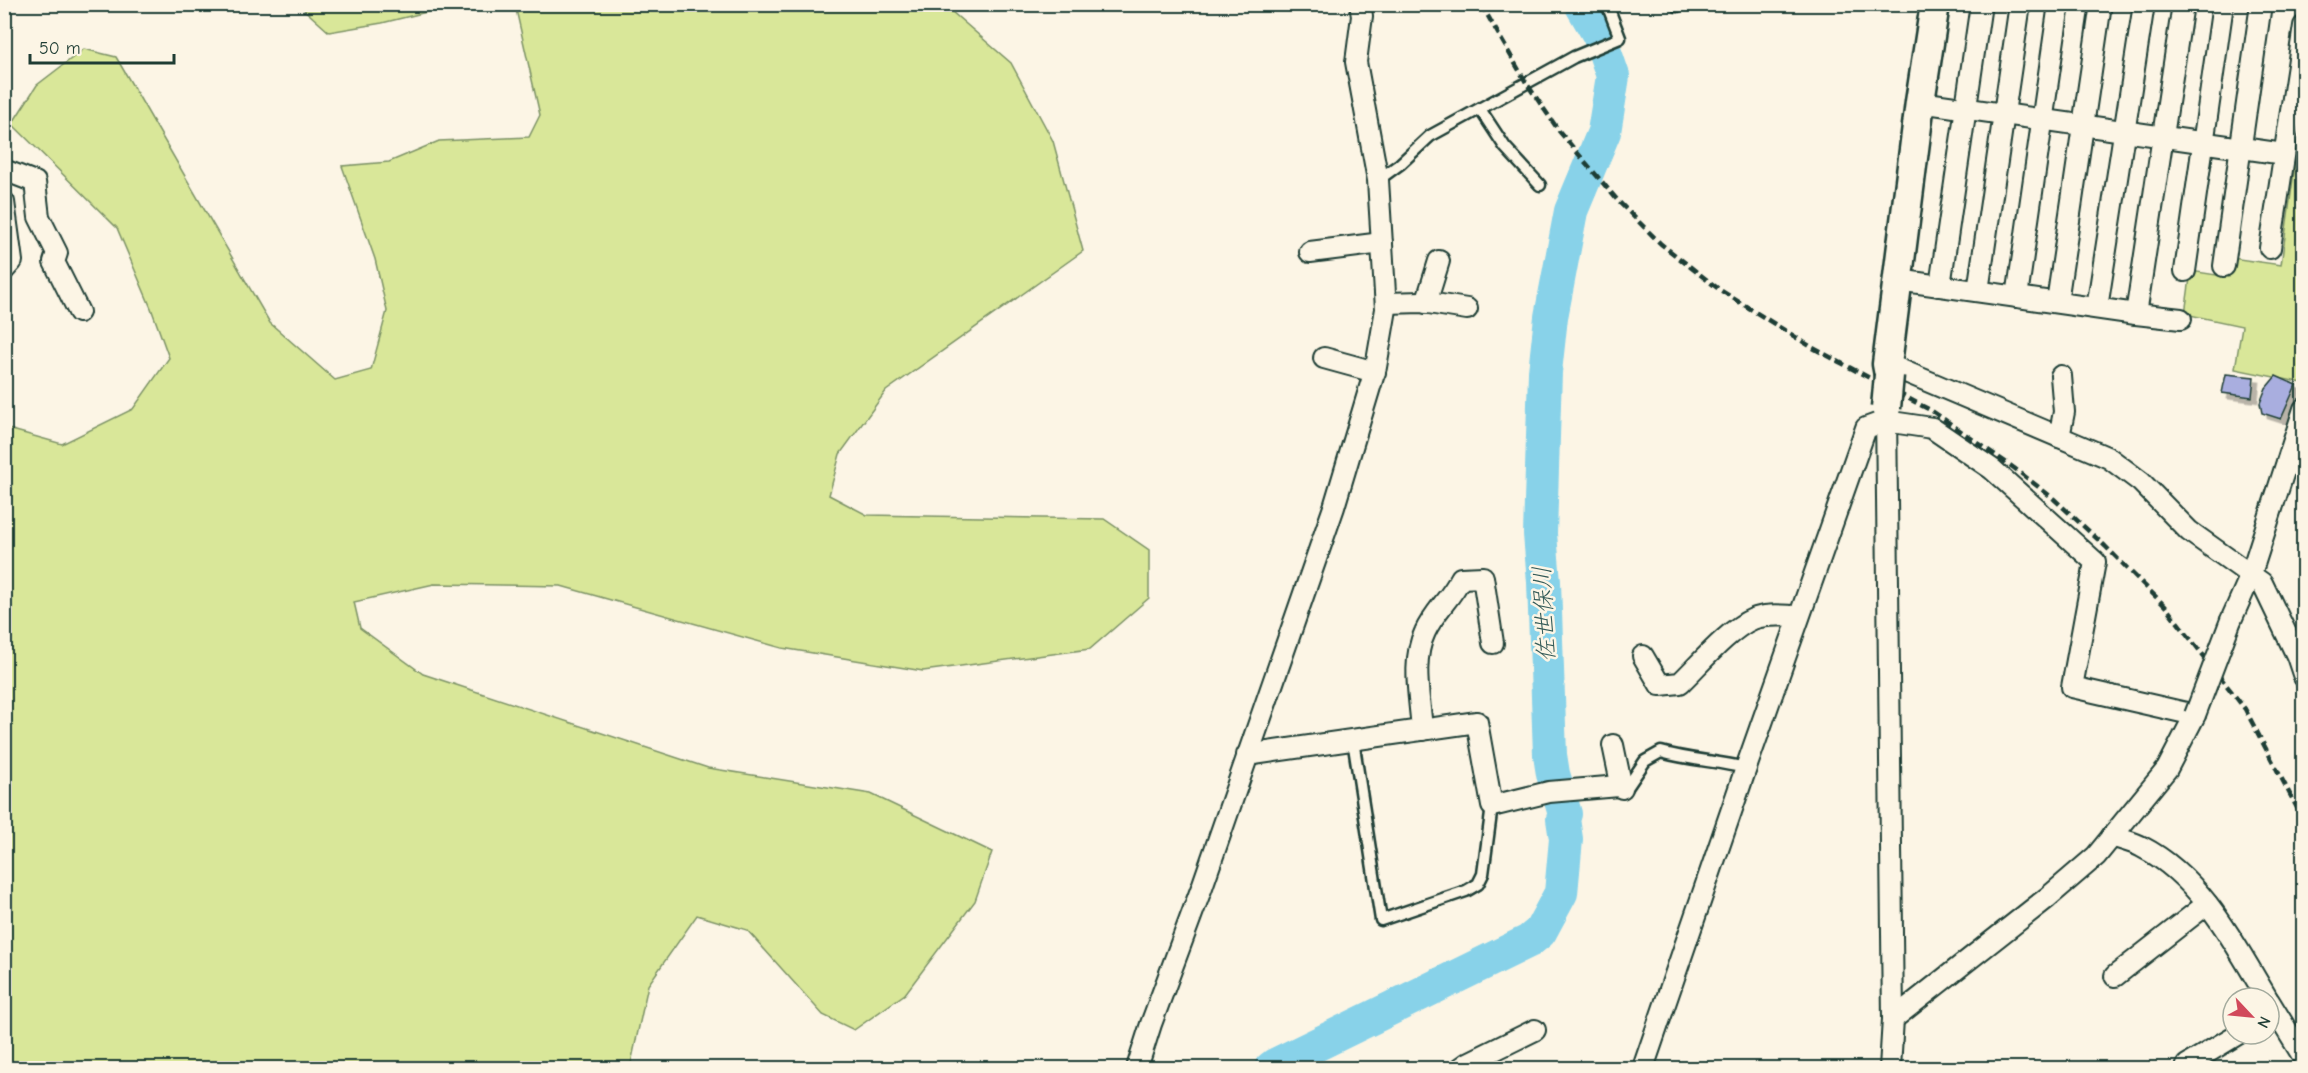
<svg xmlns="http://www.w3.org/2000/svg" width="2308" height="1073" viewBox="0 0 2308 1073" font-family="'Comic Neue','Klee One',sans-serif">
<defs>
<filter id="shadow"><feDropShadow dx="5.5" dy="5.5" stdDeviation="0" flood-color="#0004"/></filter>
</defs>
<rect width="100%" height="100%" fill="#fcf5e5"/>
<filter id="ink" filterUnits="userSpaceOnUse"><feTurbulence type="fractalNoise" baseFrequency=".0167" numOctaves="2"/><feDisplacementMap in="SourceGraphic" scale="12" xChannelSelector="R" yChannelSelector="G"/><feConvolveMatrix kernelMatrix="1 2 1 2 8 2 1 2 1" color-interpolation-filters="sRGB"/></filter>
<g filter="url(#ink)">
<g fill="#d9e799" stroke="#7c9266" stroke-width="1.5">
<polygon points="299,5 455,5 382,23 329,32"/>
<polygon points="515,5 944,5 1011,63 1053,141 1083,251 886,391 840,454 829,495 867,515 1104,519 1149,550 1149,598 1090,649 923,671 782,648 561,586 434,584 354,602 360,628 423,674 708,768 871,794 992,852 975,901 905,994 854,1030 823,1015 747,930 697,915 648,985 630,1068 5,1068 5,428 62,444 133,409 169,358 151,308 117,228 12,124 37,85 84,49 116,57 270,323 335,380 371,370 387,311 375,259 342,166 389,162 439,141 529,137 540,115"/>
<polygon points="2303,108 2302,363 2303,383 2235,369 2242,326 2185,314 2191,271 2229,277 2232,258 2281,265"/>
</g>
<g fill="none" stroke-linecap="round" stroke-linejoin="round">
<polyline stroke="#88d2e9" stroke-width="34" points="1271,1068 1275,1065 1529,941 1540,932 1561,893 1566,839 1563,819 1565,814 1553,774 1550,755 1544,582 1540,534 1545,372 1551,317 1571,211 1604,132 1613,76 1599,35 1581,4"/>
</g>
<g fill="#a9aedf" stroke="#1f3d34" stroke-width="1.5" filter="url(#shadow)">
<polygon points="2226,374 2254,377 2252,397 2222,393"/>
<polygon points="2276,376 2296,385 2281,419 2262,413 2260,403 2266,388"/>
</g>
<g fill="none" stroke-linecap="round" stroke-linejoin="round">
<defs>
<g id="lane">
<polyline points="1677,6 1680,4"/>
<polyline points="1480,109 1505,147 1540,185"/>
<polyline points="1378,180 1400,164 1430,136 1574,57 1620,38 1607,4"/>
<polyline points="1353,740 1381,920 1466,891 1478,884 1483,874 1492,806"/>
<path d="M1622 788 1626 789 1645 761 1661 752C1689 760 1717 761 1746 768"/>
</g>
<g id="street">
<polyline points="1920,102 2284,154"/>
<polyline points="4,170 35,182 39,217 57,253 54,262 79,312"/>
<polyline points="4,202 12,261 4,270"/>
<polyline points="2270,248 2304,26"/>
<polyline points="1310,252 1382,243"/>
<polyline points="2224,266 2261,4"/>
<polyline points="2185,271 2223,4"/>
<polyline points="1898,280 2136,314 2183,4"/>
<polyline points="1940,286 1981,4"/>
<polyline points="1978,291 2020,4"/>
<polyline points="2017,297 2059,4"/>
<polyline points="2057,302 2101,4"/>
<polyline points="1386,303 1422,302 1467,309"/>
<polyline points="1426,303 1439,261"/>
<polyline points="2097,308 2144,4"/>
<polyline points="2136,314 2181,319"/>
<polyline points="1324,358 1375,372"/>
<polyline points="1887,364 2109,458 2141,482 2189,531 2262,583 2297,656 2304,677"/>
<polyline points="1886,411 1893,1019 1890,1068"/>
<polyline points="2059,437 2064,412 2061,376"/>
<polyline points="2231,620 2250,577 2304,409"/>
<path d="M1643 656 1660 685 1680 683C1699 665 1729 629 1753 619 1767 613 1785 616 1799 616"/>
<path d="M1422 730C1420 699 1411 661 1425 632 1434 612 1451 598 1461 578L1483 577 1493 643"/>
<polyline points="1613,745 1622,788"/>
<polyline points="1247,755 1477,722 1492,806 1549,792 1619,786"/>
<path d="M2112 836C2122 840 2133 842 2142 847 2201 877 2235 944 2267 998"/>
<polyline points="2115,976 2207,904"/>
<polyline points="2269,1001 2304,1058"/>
<polyline points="1137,1068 1151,1024 1202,887 1334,507 1376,367 1386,309 1378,180 1356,62 1362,16 1360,4"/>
<polyline points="1461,1068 1468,1063 1535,1030"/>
<polyline points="1643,1068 1746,768 1866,428 1885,421 1932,428 1992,469 2095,562 2072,687 2195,715 2167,769 2096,856 2047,898 1893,1019"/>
<polyline points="2189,1068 2187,1065 2238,1034"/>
</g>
<polyline id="secondary" points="1889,375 1887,364 1920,102 1935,4"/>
</defs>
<use href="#lane" stroke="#1f3d34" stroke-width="15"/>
<use href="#street" stroke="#1f3d34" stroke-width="24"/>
<use href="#secondary" stroke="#1f3d34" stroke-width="33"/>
<use href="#lane" stroke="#fcf5e5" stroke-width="10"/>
<use href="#street" stroke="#fcf5e5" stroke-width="20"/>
<use href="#secondary" stroke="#fcf5e5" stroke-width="28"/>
<polyline stroke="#1f3d34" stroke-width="4.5" stroke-dasharray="9 4.5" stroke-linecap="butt" points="1481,4 1527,84 1559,131 1619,202 1661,244 1720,290 1813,348 1932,411 2014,468 2054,499 2105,546 2165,606 2245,709 2304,821"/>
<defs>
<polyline id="street-bridge" points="2195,715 2231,620"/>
<polyline id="secondary-bridge" points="1886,408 1889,375"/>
</defs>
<use href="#street-bridge" stroke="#1f3d34" stroke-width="24" stroke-linecap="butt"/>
<use href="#secondary-bridge" stroke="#1f3d34" stroke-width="33" stroke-linecap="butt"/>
<use href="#street-bridge" stroke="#fcf5e5" stroke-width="20"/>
<use href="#secondary-bridge" stroke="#fcf5e5" stroke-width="28"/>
</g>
</g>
<g text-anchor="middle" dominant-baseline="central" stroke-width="5" stroke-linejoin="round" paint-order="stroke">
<g font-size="24" font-style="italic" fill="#345b58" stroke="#fcf5e5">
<text transform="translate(1544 614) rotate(-93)">佐世保川</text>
</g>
</g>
<rect width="2308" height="1073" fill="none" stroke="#fcf5e5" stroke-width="24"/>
<rect x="12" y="12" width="2284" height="1049" fill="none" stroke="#1f3d34" stroke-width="2" filter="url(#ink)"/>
<g transform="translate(2251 1016) rotate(116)"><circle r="28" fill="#fcf5e5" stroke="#a4ab9e" stroke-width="1.5"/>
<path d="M0-4.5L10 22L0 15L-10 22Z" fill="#d1495b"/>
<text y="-9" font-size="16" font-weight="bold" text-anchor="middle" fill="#1f3d34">N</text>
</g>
<path d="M30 54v9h144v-9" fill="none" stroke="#1f3d34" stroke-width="3"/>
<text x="39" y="54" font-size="18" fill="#1f3d34" stroke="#fcf5e5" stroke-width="4.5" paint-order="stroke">50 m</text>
</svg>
